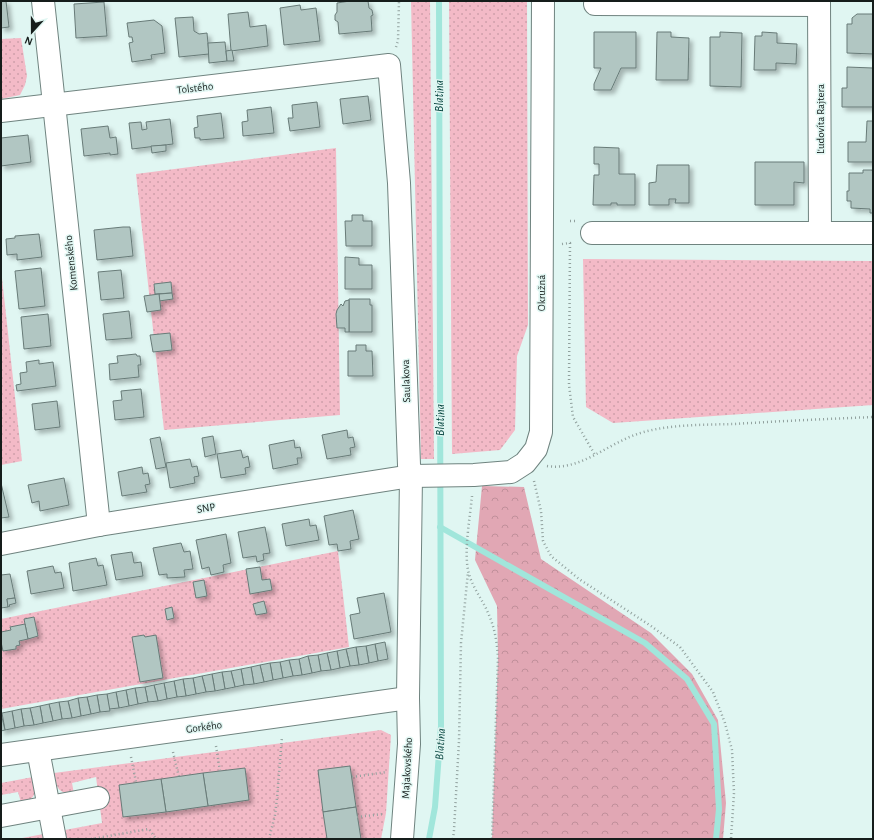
<svg xmlns="http://www.w3.org/2000/svg" width="874" height="840" viewBox="0 0 874 840" font-family="'Alegreya Sans',sans-serif">
<defs>
<pattern id="grass-dots" width="8" height="8" patternUnits="userSpaceOnUse"><rect width="8" height="8" fill="#f3bac7"/><path d="M2 2h.1M6 6h.1" fill="none" stroke="#cf9faa" stroke-width="1.8" stroke-linecap="round"/></pattern>
<pattern id="forest-crowns" width="20" height="18" patternUnits="userSpaceOnUse"><rect width="20" height="18" fill="#e1a7b4"/><path d="M2 6a3 3 0 1 1 6 0M12 15a3 3 0 1 1 6 0" fill="none" stroke="#c08f9a"/></pattern>
<filter id="shadow"><feDropShadow dx="3.5" dy="3.5" stdDeviation="2" flood-color="#0004"/></filter>
</defs>
<rect width="100%" height="100%" fill="#e0f6f2"/>
<g fill="url(#grass-dots)">
<polygon points="411,1 430,1 434,459 421,459"/>
<polygon points="449,1 527,1 528,325 517,356 515,430 500,450 452,454"/>
<polygon points="21,38 27,76 25,85 20,95 1,99 1,39"/>
<polygon points="336,148 340,415 164,430 136,174"/>
<polygon points="583,259 873,261 873,405 613,423 586,407"/>
<polygon points="1,269 22,461 1,465"/>
<polygon points="338,551 349,647 1,709 1,619"/>
<path d="M381 730 391 735 386 813 381 839H17L102 823 96 777 72 783 74 794C57 793 57 788 54 773Z"/>
<path d="M33 777C37 793 36 797 22 806L18 792 1 795V783Z"/>
</g>
<polygon fill="url(#forest-crowns)" points="482,486 524,487 541,559 651,633 692,674 718,720 726,803 723,839 492,839 498,657 497,606 475,560"/>
<g fill="none" stroke-linecap="round" stroke-linejoin="round">
<g stroke="#a1e6db" stroke-width="6">
<polyline points="440,527 645,643 687,679 714,724 719,809 716,839"/>
<polyline points="429,839 435,807 441,726 439,1"/>
</g>
</g>
<g fill="#b1c6c2" stroke="#687b78" filter="url(#shadow)">
<polygon points="1,1 6,1 9,27 1,28"/>
<polygon points="350,1 368,1 369,8 372,10 373,15 371,16 372,31 339,34 338,22 335,20 335,15 337,12 337,3"/>
<polygon points="104,2 107,36 76,38 74,4"/>
<polygon points="300,5 301,10 316,8 320,41 284,45 280,8"/>
<polygon points="248,12 250,27 266,25 268,46 231,51 228,14"/>
<polygon points="857,14 873,14 873,54 847,53 847,24 852,24 852,18"/>
<polygon points="193,17 194,31 199,34 207,33 209,54 179,57 175,18"/>
<polygon points="154,20 162,26 165,53 151,55 152,59 132,62 129,43 133,42 132,37 129,37 127,23"/>
<polygon points="594,32 636,32 636,68 621,68 611,90 594,90 594,84 601,68 594,68"/>
<polygon points="657,32 671,32 671,37 689,38 688,80 656,80"/>
<polygon points="720,32 742,33 741,87 710,86 710,37 720,37"/>
<polygon points="762,32 777,33 777,43 797,44 796,64 776,63 776,70 754,70 755,36 762,36"/>
<polygon points="225,42 227,61 209,63 208,43"/>
<polygon points="232,50 234,61 227,61 226,51"/>
<polygon points="847,67 873,68 873,107 842,107 842,88 847,88"/>
<polygon points="368,96 371,120 343,124 340,99"/>
<polygon points="317,102 320,127 290,131 288,118 293,118 292,105"/>
<polygon points="271,107 274,133 243,136 242,122 248,121 247,110"/>
<polygon points="221,113 224,138 200,140 200,138 195,138 194,128 198,127 197,116"/>
<polygon points="170,119 173,144 132,149 129,123 141,122 142,130 147,129 146,122"/>
<polygon points="867,121 873,121 873,162 848,162 848,142 866,142"/>
<polygon points="108,126 110,138 116,137 118,154 110,155 110,153 84,156 81,129"/>
<polygon points="28,135 31,162 1,166 1,138"/>
<polygon points="166,145 166,151 152,153 151,146"/>
<polygon points="594,147 619,148 619,174 635,174 635,205 617,205 617,203 611,203 611,205 593,205 594,175 599,175 599,164 594,164"/>
<polygon points="755,162 804,162 804,183 794,182 794,205 755,205"/>
<polygon points="657,165 689,165 689,203 675,203 676,199 669,199 669,205 649,205 649,183 656,182"/>
<polygon points="863,170 872,170 873,173 873,213 870,213 870,209 851,208 851,201 847,201 847,191 849,191 849,173 863,173"/>
<polygon points="352,215 363,215 363,221 372,221 372,246 346,246 345,221 352,221"/>
<polygon points="123,227 130,227 133,256 97,260 94,230"/>
<polygon points="39,234 42,257 17,260 17,254 7,255 6,239 15,238 15,236"/>
<polygon points="345,257 359,258 359,265 372,265 372,289 345,289"/>
<polygon points="41,268 45,306 19,309 15,271"/>
<polygon points="121,270 124,298 101,300 98,272"/>
<polygon points="171,282 172,293 155,294 154,284"/>
<polygon points="172,293 173,299 159,301 159,294"/>
<polygon points="159,294 161,310 147,312 144,296"/>
<polygon points="349,299 370,299 370,305 372,305 372,332 349,332"/>
<polygon points="349,300 349,332 345,332 345,328 337,328 336,314 337,310 341,304 343,306 345,301"/>
<polygon points="129,311 132,338 106,340 103,314"/>
<polygon points="48,314 51,346 24,349 21,317"/>
<polygon points="170,333 172,350 153,352 150,335"/>
<polygon points="356,345 366,345 366,351 372,351 373,376 348,376 348,351 356,351"/>
<polygon points="136,354 137,356 140,356 141,365 138,365 139,377 110,380 109,364 118,363 117,356"/>
<polygon points="39,360 39,364 53,362 56,386 17,391 16,385 21,384 20,373 27,372 26,362"/>
<polygon points="141,389 144,417 115,420 113,401 122,400 121,391"/>
<polygon points="57,401 60,427 35,430 32,404"/>
<polygon points="347,430 348,438 353,437 355,447 350,448 351,455 327,459 322,435"/>
<polygon points="213,436 216,454 205,457 202,438"/>
<polygon points="160,437 166,467 156,469 150,439"/>
<polygon points="294,440 295,448 300,447 302,458 297,458 298,464 273,469 269,445"/>
<polygon points="241,450 243,458 248,456 250,467 245,468 246,474 221,478 217,454"/>
<polygon points="190,459 192,467 197,466 199,476 194,477 195,483 170,488 166,463"/>
<polygon points="142,467 143,474 148,473 150,484 145,485 147,492 122,496 118,472"/>
<polygon points="64,478 69,505 40,511 39,501 32,503 28,485"/>
<polygon points="1,483 9,517 1,518"/>
<polygon points="353,510 359,539 350,541 351,549 338,551 337,544 329,545 324,516"/>
<polygon points="309,519 310,526 316,525 319,540 286,546 282,524"/>
<polygon points="265,527 270,553 263,554 264,560 257,562 256,556 243,558 238,532"/>
<polygon points="226,534 231,563 223,565 224,572 211,575 209,567 202,569 196,540"/>
<polygon points="181,543 184,552 190,551 193,569 184,570 185,577 167,578 167,574 159,575 153,548"/>
<polygon points="132,552 134,563 141,562 143,576 116,580 111,555"/>
<polygon points="96,558 98,566 103,565 107,585 73,591 69,563"/>
<polygon points="53,566 55,573 61,572 64,588 31,594 27,571"/>
<polygon points="260,567 262,580 270,579 272,590 250,594 246,569"/>
<polygon points="10,574 15,598 7,599 8,607 1,608 1,575"/>
<polygon points="204,580 207,596 196,598 193,582"/>
<polygon points="384,593 391,632 354,639 350,615 360,613 357,598"/>
<polygon points="15,598 16,603 9,605 10,606 8,607 7,599"/>
<polygon points="264,601 267,613 256,615 253,604"/>
<polygon points="172,607 174,618 167,620 165,609"/>
<polygon points="34,617 38,636 28,639 24,619"/>
<polygon points="25,624 28,639 19,641 20,645 16,646 16,649 3,651 1,642 1,632 11,630 10,627"/>
<polygon points="144,635 145,637 156,635 163,678 140,682 132,637"/>
<polygon points="385,642 388,659 378,661 375,644"/>
<polygon points="375,644 378,661 369,663 366,646"/>
<polygon points="366,646 369,663 359,665 356,647"/>
<polygon points="356,647 359,665 350,666 346,649"/>
<polygon points="346,649 350,666 340,668 337,651"/>
<polygon points="337,651 340,668 331,670 327,653"/>
<polygon points="327,653 331,670 321,671 318,655"/>
<polygon points="318,655 321,671 312,673 308,656"/>
<polygon points="308,656 312,673 302,675 299,659"/>
<polygon points="299,659 302,675 293,676 289,660"/>
<polygon points="289,660 293,676 283,678 280,662"/>
<polygon points="280,662 283,678 273,680 270,663"/>
<polygon points="270,663 273,680 264,682 260,665"/>
<polygon points="260,665 264,682 254,684 251,667"/>
<polygon points="251,667 254,684 244,685 241,669"/>
<polygon points="241,669 244,685 235,687 231,671"/>
<polygon points="231,671 235,687 225,689 222,672"/>
<polygon points="222,672 225,689 215,691 212,674"/>
<polygon points="212,674 215,691 206,692 202,676"/>
<polygon points="202,676 206,692 196,694 193,678"/>
<polygon points="193,678 196,694 186,696 183,679"/>
<polygon points="183,679 186,696 177,697 174,681"/>
<polygon points="174,681 177,697 167,699 164,683"/>
<polygon points="164,683 167,699 158,701 154,685"/>
<polygon points="154,685 158,701 148,702 145,687"/>
<polygon points="145,687 148,702 138,704 135,688"/>
<polygon points="135,688 138,704 129,706 126,690"/>
<polygon points="126,690 129,706 119,708 116,692"/>
<polygon points="116,692 119,708 109,709 107,694"/>
<polygon points="107,694 110,711 100,712 97,695"/>
<polygon points="97,695 100,712 91,714 87,697"/>
<polygon points="87,697 91,714 81,716 78,698"/>
<polygon points="78,698 81,716 72,718 68,701"/>
<polygon points="68,701 72,718 62,719 59,702"/>
<polygon points="59,702 62,719 53,721 49,704"/>
<polygon points="49,704 53,721 43,723 40,706"/>
<polygon points="40,706 43,723 34,725 30,708"/>
<polygon points="30,708 34,725 24,726 21,709"/>
<polygon points="21,709 24,726 15,728 12,711"/>
<polygon points="12,711 15,728 5,730 2,713"/>
<polygon points="1,713 5,730 1,731"/>
<polygon points="350,766 356,807 323,812 318,770"/>
<polygon points="245,768 249,800 208,806 203,773"/>
<polygon points="203,773 208,806 166,812 161,779"/>
<polygon points="161,779 166,812 123,817 119,785"/>
<polygon points="356,807 361,839 327,839 323,812"/>
</g>
<g fill="none" stroke-linecap="round" stroke-linejoin="round">
<defs>
<g id="minor">
<polyline points="43,1 99,525"/>
<polyline points="819,1 820,233"/>
<polyline points="595,4 819,5"/>
<polyline points="1,111 389,65 399,183 409,465 411,476 408,698 409,744 402,839"/>
<polyline points="592,233 873,233"/>
<polyline points="1,544 99,525 411,476 474,475 511,472 525,463 536,449 541,432 543,1"/>
<polyline points="38,750 55,839"/>
<polyline points="1,755 408,698"/>
<polyline points="1,816 98,798"/>
</g>
</defs>
<use href="#minor" stroke="#6f837f" stroke-width="24"/>
<g stroke="#91a19e" stroke-width="2.5" stroke-dasharray="1 3" stroke-linecap="butt">
<polyline points="396,47 398,41 399,1"/>
<polyline points="570,221 576,221"/>
<polyline points="562,244 570,243 569,385 573,417 595,455"/>
<path d="M547 466C578 471 604 447 632 436 662 424 701 425 734 424 780 421 827 419 873 417"/>
<polyline points="534,481 541,511 543,541 551,556 579,579 651,626 680,647 713,692 725,723 732,750 734,793 731,839"/>
<path d="M472 496C470 518 464 549 468 570 471 586 483 600 489 615 495 629 497 643 498 657L492 839"/>
<polyline points="216,746 220,771"/>
<polyline points="173,752 179,777"/>
<polyline points="131,757 136,782"/>
<polyline points="352,777 387,772"/>
<polyline points="357,817 383,814"/>
<polyline points="91,839 149,829 156,839"/>
<polyline points="269,839 275,815 277,798 282,737"/>
<polyline points="453,839 454,830 459,741 461,643 468,572"/>
</g>
<use href="#minor" stroke="#fff" stroke-width="22"/>
</g>
<g text-anchor="middle" dominant-baseline="central" stroke-width="3" stroke-linejoin="round" paint-order="stroke">
<g font-size="11" fill="#151d1b" stroke="#e0f6f2">
<text transform="translate(195 88) rotate(-7)">Tolstého</text>
<text transform="translate(820 119) rotate(-90)">Ľudovíta Rajtera</text>
<text transform="translate(71 263) rotate(-96)">Komenského</text>
<text transform="translate(541 293) rotate(-90)">Okružná</text>
<text transform="translate(406 381) rotate(-92)">Saulakova</text>
<text transform="translate(206 508) rotate(-9)">SNP</text>
<text transform="translate(204 727) rotate(-8)">Gorkého</text>
<text transform="translate(407 768) rotate(-87)">Majakovského</text>
</g>
<g font-size="12" font-style="italic" fill="#00413b" stroke="#e0f6f2">
<text transform="translate(439 96) rotate(-90)">Blatina</text>
<text transform="translate(440 420) rotate(-90)">Blatina</text>
<text transform="translate(440 744) rotate(-86)">Blatina</text>
</g>
</g>
<rect width="874" height="840" fill="none" stroke="#151d1b" stroke-width="4"/>
<g transform="translate(32 32) rotate(201)" stroke="#e0f6f2" stroke-width="3" paint-order="stroke">
<path d="M0-3L7 15L0 10L-7 15Z" fill="#151d1b"/>
<text y="-6" font-size="11" font-weight="bold" text-anchor="middle" fill="#151d1b">N</text>
</g>
</svg>
